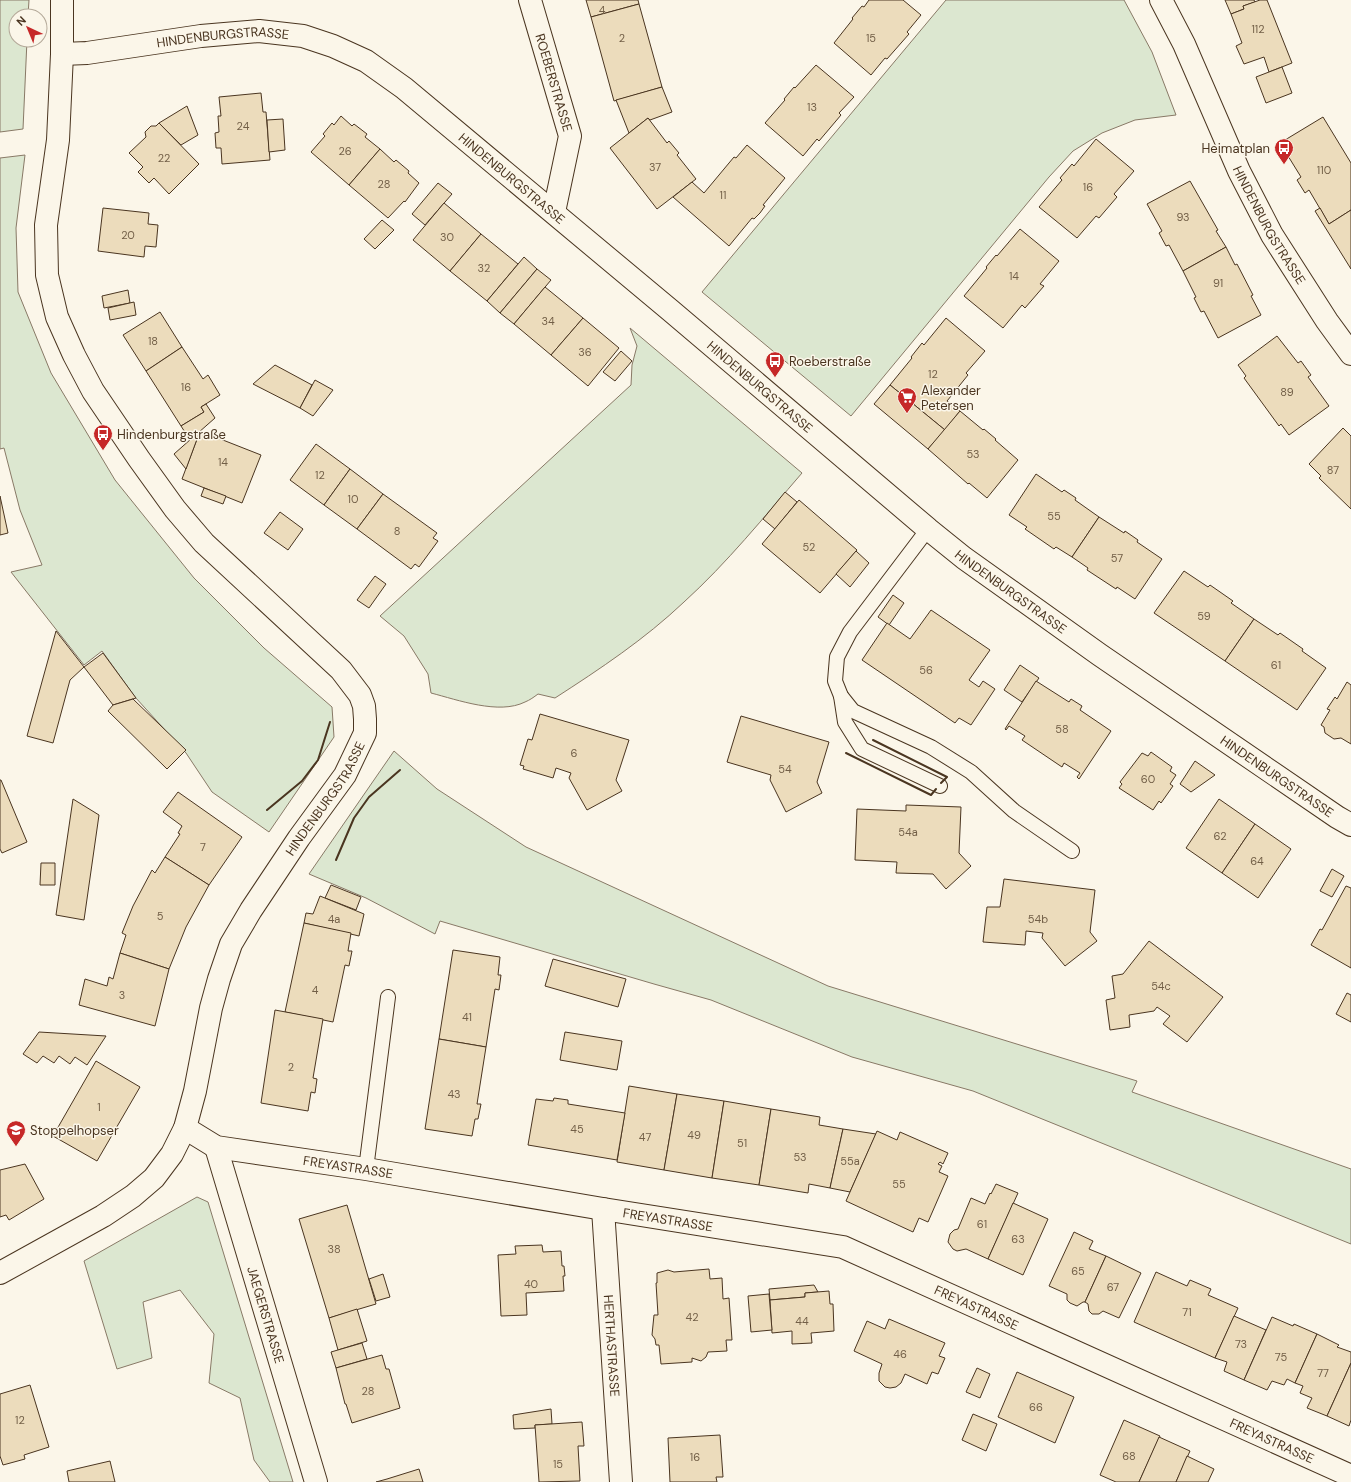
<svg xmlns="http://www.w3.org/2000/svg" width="1351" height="1482" viewBox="0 0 1351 1482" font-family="'DM Sans',sans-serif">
<rect width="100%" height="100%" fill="#fbf6e9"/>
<g fill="#dce7d0" stroke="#887966">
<polygon points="0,0 29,0 28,16 16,16 16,40 27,40 23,129 0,132"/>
<polygon points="946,0 1124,0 1152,52 1176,115 1135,120 1102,133 1073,151 1049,177 851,416 702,292"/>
<polygon points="25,155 16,228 18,292 51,373 115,480 194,578 264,648 332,707 334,737 269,832 212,792 186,753 135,697 102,651 84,665 11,572 42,565 20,510 4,448 0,449 0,158"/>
<path d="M630 328 802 473C764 517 727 563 684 602 645 639 600 669 555 698L538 694C534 697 530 700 525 702 499 715 458 700 431 693L428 674 404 636 380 616 631 385 632 365 637 346Z"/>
<polygon points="394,751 437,789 526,847 828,986 1137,1081 1132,1092 1351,1169 1351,1244 973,1091 852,1057 711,1000 654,984 440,921 435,934 366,898 309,874"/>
<polygon points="197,1197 208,1202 293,1482 270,1482 254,1460 240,1398 209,1383 214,1334 180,1290 143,1302 152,1358 117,1369 84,1261"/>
</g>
<g fill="#ecdcbc" stroke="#4a3520">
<polygon points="586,0 638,0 639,4 591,17"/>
<polygon points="869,0 903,0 921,15 907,32 909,34 887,59 885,58 871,75 834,43 853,19 852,18 862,6 864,7"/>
<polygon points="1225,0 1254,0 1255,2 1243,6 1244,9 1231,14"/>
<polygon points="1260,0 1267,0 1292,63 1269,72 1264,57 1244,64 1236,46 1242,43 1231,14 1244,9 1243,6"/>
<polygon points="639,4 662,87 614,101 591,17"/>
<polygon points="816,65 854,97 839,113 841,115 819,141 817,139 803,156 765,123 785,100 784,99 794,87 795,88"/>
<polygon points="1282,67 1292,93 1266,103 1256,77"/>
<polygon points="662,87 672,112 650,120 648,118 629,133 616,100"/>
<polygon points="261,93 263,112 266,112 270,160 222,164 221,148 216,148 215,133 219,132 218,116 221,116 219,97"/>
<polygon points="187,106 198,135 181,145 159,123"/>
<polygon points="341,116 352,126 354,124 367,134 365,137 380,149 349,185 311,152 325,136 323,134 332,123 334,125"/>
<polygon points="1323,117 1351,163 1351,210 1329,224 1309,190 1305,193 1297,180 1301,177 1280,143"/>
<polygon points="648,118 667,143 669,141 679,153 677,155 696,179 657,209 610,148"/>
<polygon points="283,119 285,150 269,152 267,120"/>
<polygon points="159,123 199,164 169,194 154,178 149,183 138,172 143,167 129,153 146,137 145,132 151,126 156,126"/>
<polygon points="1096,139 1134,171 1114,194 1117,197 1099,218 1096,216 1077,238 1039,207 1062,180 1060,178 1072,164 1074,166"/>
<polygon points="747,145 785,178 763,205 765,206 760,213 754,219 752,218 729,246 673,197 692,182 704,193 734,157 736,158"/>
<polygon points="380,149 394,162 396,160 409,171 408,173 419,183 405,202 404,201 388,218 349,185"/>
<polygon points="1190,181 1218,230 1216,231 1226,247 1183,271 1169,245 1166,246 1159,233 1162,231 1147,204"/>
<polygon points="438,183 452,194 425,225 412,214"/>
<polygon points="444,203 481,234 450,271 413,240"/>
<polygon points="103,208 149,213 148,224 158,225 156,247 145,246 144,257 98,251"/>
<polygon points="1320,208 1329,224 1351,210 1351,269 1315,211"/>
<polygon points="382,220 394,230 375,249 364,239"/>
<polygon points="1020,229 1059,261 1040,284 1044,286 1025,308 1022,305 1003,328 964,296 987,268 986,267 996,255 997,256"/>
<polygon points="481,234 518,264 487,301 450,271"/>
<polygon points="1226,247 1235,265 1237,264 1253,295 1251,296 1261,315 1218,338 1204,311 1201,312 1194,298 1196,297 1183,271"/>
<polygon points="524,257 537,269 500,313 487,301"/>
<polygon points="537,269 551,280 514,324 500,313"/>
<polygon points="545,287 583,318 551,355 514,324"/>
<polygon points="128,290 130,303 104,308 102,296"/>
<polygon points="134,302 136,315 110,320 108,308"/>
<polygon points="160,312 182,347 146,371 123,335"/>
<polygon points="583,318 619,348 588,386 551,355"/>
<polygon points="946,318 985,351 966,373 968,375 947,401 960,411 945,430 890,385 912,358 911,357 922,343 924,345"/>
<polygon points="1277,336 1298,363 1301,361 1311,375 1308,377 1329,406 1289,435 1281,424 1279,426 1244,378 1246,376 1238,365"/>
<polygon points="182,347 203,379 208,375 220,395 201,407 204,412 181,426 146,371"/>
<polygon points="621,351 632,361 615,381 603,372"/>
<polygon points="275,365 312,385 300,408 253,384"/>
<polygon points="315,380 333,390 313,416 300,408"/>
<polygon points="890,385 945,430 928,449 874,404"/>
<polygon points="206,404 215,418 190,440 181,426 204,412 201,407"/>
<polygon points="960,411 983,430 984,429 996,439 995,440 1018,460 987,498 969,483 968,484 928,449"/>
<polygon points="1343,428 1351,436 1351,509 1319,478 1321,476 1309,464"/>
<polygon points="200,431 261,455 242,503 182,479"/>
<polygon points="200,431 186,469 174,454"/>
<polygon points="316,444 350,469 324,505 290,480"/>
<polygon points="350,469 383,494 357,529 324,505"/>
<polygon points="1036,474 1062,492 1064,490 1076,498 1075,500 1099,517 1072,557 1056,547 1054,549 1025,529 1027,527 1009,515"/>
<polygon points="204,488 226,496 223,504 201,496"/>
<polygon points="785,492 797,502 775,529 763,519"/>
<polygon points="383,494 437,533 433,538 438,541 419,567 415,564 411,569 357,529"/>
<polygon points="0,496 8,533 0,535"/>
<polygon points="799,500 857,550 820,593 762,544"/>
<polygon points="280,512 303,529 288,550 264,533"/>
<polygon points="1099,517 1124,533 1125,531 1138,540 1137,542 1162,559 1135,599 1117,587 1116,589 1087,570 1088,568 1072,557"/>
<polygon points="856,551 869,563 850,587 836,574"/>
<polygon points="1184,571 1208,587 1210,585 1233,601 1231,603 1254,619 1225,661 1154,613"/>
<polygon points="375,576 386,584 369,608 357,600"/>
<polygon points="893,595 904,603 889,625 878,617"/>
<polygon points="931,610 990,650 969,680 979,687 983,681 995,689 971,725 959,718 955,723 862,660 887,623 910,639"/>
<polygon points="1254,619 1278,635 1280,633 1303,649 1302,651 1326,668 1297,710 1225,661"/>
<polygon points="56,631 84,667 70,680 53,743 27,736"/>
<polygon points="103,653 136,698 113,705 84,667"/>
<polygon points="1020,665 1039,678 1022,702 1004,690"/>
<polygon points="1036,681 1069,702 1071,699 1082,706 1080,710 1111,731 1079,779 1077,777 1080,773 1064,763 1062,767 1022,740 1025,736 1009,726 1006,730 1005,729"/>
<polygon points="1347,682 1351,685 1351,744 1341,738 1334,739 1325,733 1324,727 1321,725 1330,710 1327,709 1335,697 1337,699"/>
<polygon points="133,699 186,750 167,769 108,711 113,705"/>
<polygon points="540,714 629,740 616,780 622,791 587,810 569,778 571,773 556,768 553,778 523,769 524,766 520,765 528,739 532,740"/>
<polygon points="741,716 829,742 817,782 822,793 786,812 770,780 771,775 727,762"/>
<polygon points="1151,752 1172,767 1170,771 1176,775 1170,784 1173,786 1161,803 1159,801 1153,810 1119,788 1122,784 1120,782 1142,753 1148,756"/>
<polygon points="1195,761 1215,775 1191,792 1180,784"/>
<polygon points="0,780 1,780 27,842 2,853 0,849"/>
<polygon points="178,792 242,837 209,885 165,857 180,834 178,833 182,826 163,812"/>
<polygon points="73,799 99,815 84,920 56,915"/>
<polygon points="1219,799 1255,824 1222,873 1186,848"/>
<polygon points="906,805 961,807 959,853 971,866 946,889 933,874 896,873 897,862 855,860 857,809 906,811"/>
<polygon points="1255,824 1291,849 1258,898 1222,873"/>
<polygon points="165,857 209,885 186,927 169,969 120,953 126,935 122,933 133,906 152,870 155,873"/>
<polygon points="41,863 55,863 55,885 40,885"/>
<polygon points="1332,869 1344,876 1332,897 1320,891"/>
<polygon points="1004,879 1095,890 1090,932 1097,941 1065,966 1042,938 1043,933 1026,931 1025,945 983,942 987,907 1000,907"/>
<polygon points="331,885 361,897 356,910 325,898"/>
<polygon points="1346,886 1351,888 1351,968 1311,945 1320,929 1322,930"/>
<polygon points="320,896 364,914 359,936 304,923 306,913 313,914"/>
<polygon points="304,923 351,933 348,951 352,951 349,966 345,965 333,1022 285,1012"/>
<polygon points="1149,941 1223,997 1187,1042 1163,1024 1170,1016 1157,1007 1154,1011 1129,1015 1130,1027 1110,1030 1106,1000 1115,998 1112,976 1123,974"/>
<polygon points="453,950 500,957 498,975 501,975 499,990 495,989 486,1047 439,1039"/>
<polygon points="120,953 169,969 155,1026 79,1005 85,979 107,986 109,977 113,979"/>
<polygon points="553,959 626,979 618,1007 545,986"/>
<polygon points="1347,993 1351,995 1351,1022 1336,1014"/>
<polygon points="275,1010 323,1019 313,1078 317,1079 315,1093 311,1092 308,1111 261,1103"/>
<polygon points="39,1032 106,1036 87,1065 75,1057 70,1064 59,1056 54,1063 43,1056 37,1063 23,1054"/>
<polygon points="565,1032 622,1041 617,1070 560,1060"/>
<polygon points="439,1039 486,1047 477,1104 481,1104 478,1119 475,1119 472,1136 425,1129"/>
<polygon points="96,1061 140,1087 97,1161 53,1136"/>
<polygon points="629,1086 677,1094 664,1170 617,1162"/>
<polygon points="677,1094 724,1101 712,1178 664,1170"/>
<polygon points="554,1098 568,1100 568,1104 625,1113 617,1160 528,1145 536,1099 553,1101"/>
<polygon points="724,1101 771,1109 759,1185 712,1178"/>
<polygon points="771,1109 820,1117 819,1125 843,1129 830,1188 809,1184 808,1193 759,1185"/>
<polygon points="843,1129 876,1134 850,1192 830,1188"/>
<polygon points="877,1131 897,1140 900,1132 948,1153 943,1164 940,1162 938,1164 942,1166 939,1172 948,1176 928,1222 919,1218 913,1232 846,1201"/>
<polygon points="25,1164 44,1199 9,1220 6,1215 0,1217 0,1170"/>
<polygon points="996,1184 1018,1193 988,1259 966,1249 957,1251 953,1249 948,1242 950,1234 954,1230 958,1229 971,1198 985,1204 990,1193 991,1194"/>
<polygon points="1013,1203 1048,1219 1023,1275 988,1259"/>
<polygon points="347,1205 376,1304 329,1318 299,1219"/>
<polygon points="1074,1232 1093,1241 1089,1249 1106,1256 1085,1302 1083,1302 1077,1306 1070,1303 1067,1300 1067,1294 1049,1286"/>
<polygon points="542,1245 543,1252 561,1251 562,1266 564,1266 565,1276 563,1276 564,1291 526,1293 527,1315 501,1316 498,1255 516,1254 515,1246"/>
<polygon points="1106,1256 1141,1273 1119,1318 1103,1311 1099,1314 1092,1314 1089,1311 1088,1304 1085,1302"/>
<polygon points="709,1269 710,1279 722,1278 723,1299 729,1298 732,1340 726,1340 727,1351 708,1352 706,1357 701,1361 692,1358 692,1362 661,1364 659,1345 656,1345 655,1339 652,1335 654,1315 658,1315 656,1283 657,1283 657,1273 668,1270 674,1272"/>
<polygon points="1156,1272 1187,1286 1190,1280 1211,1289 1208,1295 1238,1308 1215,1358 1134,1322"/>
<polygon points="383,1274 390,1297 376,1301 369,1279"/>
<polygon points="814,1285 818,1292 805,1293 805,1297 770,1300 769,1289"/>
<polygon points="829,1291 830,1304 833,1304 834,1331 811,1333 812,1343 792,1344 792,1331 772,1333 770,1300 805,1297 805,1293"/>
<polygon points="769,1294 772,1330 751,1332 748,1296"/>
<polygon points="357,1309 367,1341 338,1350 329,1318"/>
<polygon points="1234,1316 1266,1330 1244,1380 1224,1371 1227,1362 1215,1358"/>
<polygon points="1272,1317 1293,1326 1294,1324 1317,1334 1295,1383 1287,1379 1284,1385 1272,1381 1267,1390 1244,1380"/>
<polygon points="889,1319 945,1343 939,1356 945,1358 938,1374 932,1372 927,1384 905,1374 901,1383 896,1387 890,1388 885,1387 879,1381 879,1373 882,1364 854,1351 867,1321 885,1329"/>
<polygon points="1317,1334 1339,1345 1337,1347 1351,1352 1351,1363 1327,1416 1307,1408 1312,1398 1300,1393 1303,1386 1295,1383"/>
<polygon points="362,1343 367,1359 336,1368 331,1352"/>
<polygon points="382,1355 386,1369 389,1369 400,1408 352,1423 346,1404 345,1404 336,1368"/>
<polygon points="1351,1363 1351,1420 1349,1426 1327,1416"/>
<polygon points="977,1368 990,1374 980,1398 966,1392"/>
<polygon points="1017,1372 1074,1397 1055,1443 998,1417"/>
<polygon points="30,1385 49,1447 24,1455 25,1459 3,1465 0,1456 0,1394"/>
<polygon points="551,1409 552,1424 535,1425 535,1428 514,1429 513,1415"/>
<polygon points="973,1414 997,1424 986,1451 962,1440"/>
<polygon points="1124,1420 1160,1436 1139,1482 1116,1482 1100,1475"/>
<polygon points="582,1422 584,1446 578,1446 580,1481 539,1482 535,1425"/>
<polygon points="720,1435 723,1477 716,1477 717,1482 670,1482 668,1438"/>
<polygon points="1159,1437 1190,1451 1176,1482 1139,1482"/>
<polygon points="1187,1456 1214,1469 1208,1482 1176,1482"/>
<polygon points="110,1461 115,1482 69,1482 67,1471"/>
<polygon points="419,1469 423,1482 376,1482 387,1479"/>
</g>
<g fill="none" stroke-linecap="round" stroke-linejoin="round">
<defs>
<g id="service">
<polyline points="928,529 850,632 837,657 835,681 841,696 853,711 931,747 971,772 1014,811 1072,851"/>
<polyline points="841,696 845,722 862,749 940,786"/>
<polyline points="366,1169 388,997"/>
</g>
<g id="minor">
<path id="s1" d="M530 0 570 136 554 212"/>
<path id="s2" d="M1161 0 1184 44 1239 171 1272 235 1327 321 1351 354"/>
<path id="s3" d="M62 54 87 53 201 36 259 31 303 36 333 46 366 61 404 88 670 310 928 529 964 558 1100 655 1337 817 1351 825"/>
<path id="s4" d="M185 1128 216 1147 366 1169 603 1209 843 1247 1351 1476"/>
<path id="s5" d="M216 1147 316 1482"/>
<path id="s6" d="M603 1209 621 1482"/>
</g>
<g id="tertiary">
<path id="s7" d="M0 1273 103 1216 133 1196 154 1178 172 1154 185 1128 195 1091 211 1008 219 979 231 944 251 910 299 838 345 775 365 733V719L364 706 360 695 341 670 204 543 175 509 139 459 93 391 74 355 57 317 47 275 46 225 58 140 62 54V0"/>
</g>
</defs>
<use href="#service" stroke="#4a3520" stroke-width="16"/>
<use href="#minor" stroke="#4a3520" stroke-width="24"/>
<use href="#tertiary" stroke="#4a3520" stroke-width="24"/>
<use href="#service" stroke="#fbf6e9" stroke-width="14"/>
<use href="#minor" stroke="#fbf6e9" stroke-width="22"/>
<use href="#tertiary" stroke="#fbf6e9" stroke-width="22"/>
<g stroke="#4a3520" stroke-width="2">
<polyline points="873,740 947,777 941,783"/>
<polyline points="846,753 931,795 936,789"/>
<polyline points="267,810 302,781 318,760 330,722"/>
<polyline points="336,860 354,818 369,797 400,770"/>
</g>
</g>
<defs>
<symbol id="bus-pin" viewBox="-11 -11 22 30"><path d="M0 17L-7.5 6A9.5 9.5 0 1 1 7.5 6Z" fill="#c62828" stroke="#fbf6e9"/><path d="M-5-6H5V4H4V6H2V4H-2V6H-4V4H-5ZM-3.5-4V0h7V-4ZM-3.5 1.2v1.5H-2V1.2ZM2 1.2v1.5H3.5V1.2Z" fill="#fff"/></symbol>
<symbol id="supermarket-pin" viewBox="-11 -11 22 30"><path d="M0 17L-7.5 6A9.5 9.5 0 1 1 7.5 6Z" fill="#c62828" stroke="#fbf6e9"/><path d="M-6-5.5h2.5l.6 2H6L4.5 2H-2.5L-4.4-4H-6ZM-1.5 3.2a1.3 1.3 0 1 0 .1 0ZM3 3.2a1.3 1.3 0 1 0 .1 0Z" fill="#fff"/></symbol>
<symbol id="school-pin" viewBox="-11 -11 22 30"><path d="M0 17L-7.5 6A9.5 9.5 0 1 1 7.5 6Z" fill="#c62828" stroke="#fbf6e9"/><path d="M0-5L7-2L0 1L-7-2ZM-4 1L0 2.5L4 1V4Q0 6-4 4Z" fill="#fff"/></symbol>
</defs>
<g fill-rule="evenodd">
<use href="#bus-pin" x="1273" y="137" width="22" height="30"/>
<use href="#bus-pin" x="764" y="350" width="22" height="30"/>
<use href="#supermarket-pin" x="896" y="386" width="22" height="30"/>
<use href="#bus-pin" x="92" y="423" width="22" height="30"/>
<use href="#school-pin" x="5" y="1119" width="22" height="30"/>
</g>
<g text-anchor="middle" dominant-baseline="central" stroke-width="3" stroke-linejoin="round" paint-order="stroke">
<g font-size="11" fill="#725f47">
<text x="602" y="10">4</text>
<text x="1258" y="29">112</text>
<text x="622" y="38">2</text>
<text x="871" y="38">15</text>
<text x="812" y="107">13</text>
<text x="243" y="126">24</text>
<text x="345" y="151">26</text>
<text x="164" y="158">22</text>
<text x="655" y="167">37</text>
<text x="1324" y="170">110</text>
<text x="384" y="184">28</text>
<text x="1088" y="187">16</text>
<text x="723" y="195">11</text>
<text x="1183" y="217">93</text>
<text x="128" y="235">20</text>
<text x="447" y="237">30</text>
<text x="484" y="268">32</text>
<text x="1014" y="276">14</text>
<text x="1218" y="283">91</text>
<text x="548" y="321">34</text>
<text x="153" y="341">18</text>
<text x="585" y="352">36</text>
<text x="933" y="374">12</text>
<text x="186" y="387">16</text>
<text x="1287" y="392">89</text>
<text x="973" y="454">53</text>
<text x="223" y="462">14</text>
<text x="1333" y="470">87</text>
<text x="320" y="475">12</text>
<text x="353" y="499">10</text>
<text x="1054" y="516">55</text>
<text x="397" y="531">8</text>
<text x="809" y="547">52</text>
<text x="1117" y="558">57</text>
<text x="1204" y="616">59</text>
<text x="1276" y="665">61</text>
<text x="926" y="670">56</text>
<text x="1062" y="729">58</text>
<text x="574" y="753">6</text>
<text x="785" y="769">54</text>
<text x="1148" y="779">60</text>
<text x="908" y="832">54a</text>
<text x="1220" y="836">62</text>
<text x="203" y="847">7</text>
<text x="1257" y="861">64</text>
<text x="160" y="916">5</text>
<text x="334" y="919">4a</text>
<text x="1038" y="919">54b</text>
<text x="1161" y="986">54c</text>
<text x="315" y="990">4</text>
<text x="122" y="995">3</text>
<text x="467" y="1017">41</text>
<text x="291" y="1067">2</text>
<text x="454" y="1094">43</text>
<text x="99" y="1107">1</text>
<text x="577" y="1129">45</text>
<text x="694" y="1135">49</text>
<text x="645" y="1137">47</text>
<text x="742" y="1143">51</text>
<text x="800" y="1157">53</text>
<text x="850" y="1161">55a</text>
<text x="899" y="1184">55</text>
<text x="982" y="1224">61</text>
<text x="1018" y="1239">63</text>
<text x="334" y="1249">38</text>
<text x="1078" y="1271">65</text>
<text x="531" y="1284">40</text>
<text x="1113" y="1287">67</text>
<text x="1187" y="1312">71</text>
<text x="692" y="1317">42</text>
<text x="802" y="1321">44</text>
<text x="1241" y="1344">73</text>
<text x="900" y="1354">46</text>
<text x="1281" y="1357">75</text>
<text x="1323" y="1373">77</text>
<text x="368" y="1391">28</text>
<text x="1036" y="1407">66</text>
<text x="20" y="1420">12</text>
<text x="1129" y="1456">68</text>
<text x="695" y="1457">16</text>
<text x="558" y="1464">15</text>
</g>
<g font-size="13" fill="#4a3520" stroke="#fbf6e9">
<text stroke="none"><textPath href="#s3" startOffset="162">HINDENBURGSTRASSE</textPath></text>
<text stroke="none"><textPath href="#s1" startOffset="86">ROEBERSTRASSE</textPath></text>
<text stroke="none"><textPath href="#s3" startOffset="498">HINDENBURGSTRASSE</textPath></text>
<text stroke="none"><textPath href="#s2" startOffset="250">HINDENBURGSTRASSE</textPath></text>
<text stroke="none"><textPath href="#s3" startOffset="822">HINDENBURGSTRASSE</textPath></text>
<text stroke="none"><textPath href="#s3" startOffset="1146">HINDENBURGSTRASSE</textPath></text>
<text stroke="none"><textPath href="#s3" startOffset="1470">HINDENBURGSTRASSE</textPath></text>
<text stroke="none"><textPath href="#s7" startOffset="604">HINDENBURGSTRASSE</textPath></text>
<text stroke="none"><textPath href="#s4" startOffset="170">FREYASTRASSE</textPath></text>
<text stroke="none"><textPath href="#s4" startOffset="494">FREYASTRASSE</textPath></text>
<text stroke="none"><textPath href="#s4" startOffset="818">FREYASTRASSE</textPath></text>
<text stroke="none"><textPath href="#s5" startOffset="175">JAEGERSTRASSE</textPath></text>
<text stroke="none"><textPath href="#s6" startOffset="137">HERTHASTRASSE</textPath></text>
<text stroke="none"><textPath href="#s4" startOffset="1142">FREYASTRASSE</textPath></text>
</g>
<g font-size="13" fill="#4a3520" stroke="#fbf6e9" text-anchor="start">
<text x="1270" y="148" text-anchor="end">Heimatplan</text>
<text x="789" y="361">Roeberstraße</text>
<text x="921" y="390">Alexander<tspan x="921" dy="15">Petersen</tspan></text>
<text x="117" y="434">Hindenburgstraße</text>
<text x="30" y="1130">Stoppelhopser</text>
</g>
</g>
<g transform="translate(28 28) rotate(316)"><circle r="19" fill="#fbf6e9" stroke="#b4a999"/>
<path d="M0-3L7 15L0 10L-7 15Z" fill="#c62828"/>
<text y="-6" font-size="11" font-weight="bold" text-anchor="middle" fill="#4a3520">N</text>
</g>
</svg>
